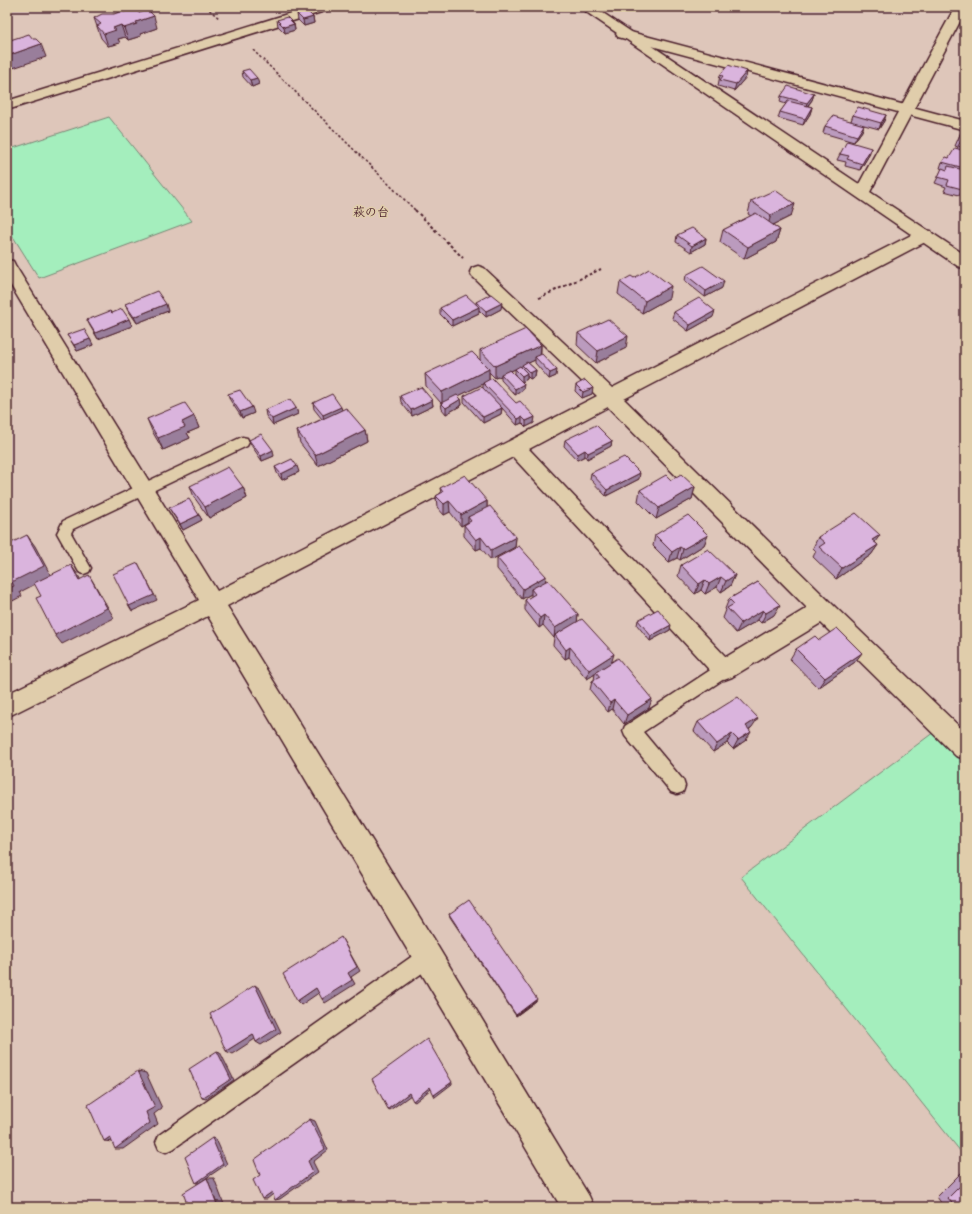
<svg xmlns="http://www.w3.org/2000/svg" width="972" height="1214" viewBox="0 0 972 1214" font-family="Kalam,'Klee One',sans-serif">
<rect width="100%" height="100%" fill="#dec6ba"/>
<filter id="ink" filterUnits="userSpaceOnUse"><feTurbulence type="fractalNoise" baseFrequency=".025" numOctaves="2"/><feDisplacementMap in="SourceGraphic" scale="8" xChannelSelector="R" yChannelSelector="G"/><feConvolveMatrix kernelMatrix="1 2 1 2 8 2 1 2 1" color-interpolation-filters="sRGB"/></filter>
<g filter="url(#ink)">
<g fill="#a4eebd" stroke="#778674">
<polygon points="109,117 192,221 39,278 7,227 7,150"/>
<polygon points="934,732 965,762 965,1157 741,877"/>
</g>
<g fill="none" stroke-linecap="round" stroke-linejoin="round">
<defs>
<g id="service">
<polygon points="242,437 247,438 249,442 247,446 73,529 71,533 91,568 89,572 84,574 79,572 57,533 63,521"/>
<polygon points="724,663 730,665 732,670 730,675 643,732 683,780 685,786 683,792 677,794 671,792 625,736 623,731 625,726 718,665"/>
<polygon points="428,948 435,950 437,957 435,964 173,1149 166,1152 159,1149 156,1142 159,1135 421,950"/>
</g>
<g id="minor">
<polygon points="310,7 329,7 328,10 7,110 7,101"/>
<polygon points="623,30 965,121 965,130 618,37 616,34 618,31"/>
<path d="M925 230 931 231 933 235 931 239 624 399 831 603 965 732V759L956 756 821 623 732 677 724 680 716 677 513 457 227 606 438 947 589 1196 594 1207H561L208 616 7 717V694L199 600 7 279V260L13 261 15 265 217 591 597 396 472 276 470 272 472 268 478 266 484 268 612 388 919 231ZM608 407 807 608 726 657 529 449Z"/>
</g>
<polygon id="tertiary" points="579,7 594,7 859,184 955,7 965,7 965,12 870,192 965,255 965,268 959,267"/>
</defs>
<use href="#service" stroke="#4a1f2b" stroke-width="3"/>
<use href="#minor" stroke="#4a1f2b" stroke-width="3"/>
<use href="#tertiary" stroke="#4a1f2b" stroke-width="3"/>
<g stroke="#4a1f2b" stroke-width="1.5" stroke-dasharray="2.5 2" stroke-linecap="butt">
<polyline points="206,7 219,18"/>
<polyline points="253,50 416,211"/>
</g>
<g stroke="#4a1f2b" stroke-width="2" stroke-dasharray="3 2.5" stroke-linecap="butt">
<polyline points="415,210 463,258"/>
<polyline points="539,298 601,269"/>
</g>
<use href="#service" fill="#e0cdab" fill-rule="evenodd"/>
<use href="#minor" fill="#e0cdab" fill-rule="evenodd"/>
<use href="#tertiary" fill="#e0cdab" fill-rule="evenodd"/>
</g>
<g fill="#bb9bbe" stroke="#4a1f2b">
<polygon points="124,12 139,13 157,28 140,34 141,36 128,40 125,37 118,39 120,43 108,46 101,38 94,18"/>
<polygon points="297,14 313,17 314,23 304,26 298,20"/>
<polygon points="277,20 294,24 295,30 285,33 278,26"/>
<polygon points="242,71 259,84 252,87 243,77"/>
<polygon points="747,71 746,77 734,91 718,86 720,75"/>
<polygon points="814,94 812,100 808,106 812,107 810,114 803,125 778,118 780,112 786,104 780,102 781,96"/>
<polygon points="853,115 886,115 884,121 879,129 864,125 862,131 854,142 823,133 825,126 851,121"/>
<polygon points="961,132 964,133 965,132 965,171 964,171 962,176 962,189 959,195 944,191 946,187 935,183 942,169 940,168 942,162 949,158 957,149 958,147 955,146"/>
<polygon points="871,148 869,155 860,170 845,166 846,162 837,160 840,154"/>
<polygon points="751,201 791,216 773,225 780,230 776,242 744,259 720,242 723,230 751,216 748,214"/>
<polygon points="677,235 706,238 705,244 691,252 676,242"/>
<polygon points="686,275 722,288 705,297 685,281"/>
<polygon points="634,278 669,298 642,313 618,294 620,282"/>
<polygon points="476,302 501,309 486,317 479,310 479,313 452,326 440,314 440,308 476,305"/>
<polygon points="125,304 168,311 137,323 128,310"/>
<polygon points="674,312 713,317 688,331 672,318"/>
<polygon points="112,313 132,326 98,339 90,326 87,320"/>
<polygon points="578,333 626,348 596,363 577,345"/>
<polygon points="67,335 90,339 93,345 77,351 71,341"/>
<polygon points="541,345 541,355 556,376 549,379 535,363 535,360 528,363 536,370 535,376 530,379 527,376 527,379 522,382 515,375 515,369 511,371 523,390 515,395 501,380 501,376 495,378 489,372 489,380 534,423 526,427 522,423 517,425 502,408 501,414 483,423 464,402 464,396 483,388 483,384 458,396 461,399 462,405 446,414 442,409 441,403 426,386 425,374 480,360 480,350"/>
<polygon points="576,385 592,394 582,398 575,391"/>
<polygon points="228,394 254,413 242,418 230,400"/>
<polygon points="400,396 432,400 433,406 412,416 401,402"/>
<polygon points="313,403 342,410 365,430 367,441 318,466 300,443 297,431 322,419 314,409"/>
<polygon points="296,408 298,414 273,425 266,416 265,410"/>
<polygon points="194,416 199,428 187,433 190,438 163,450 152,431 147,419"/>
<polygon points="249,440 274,456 262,461 251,445"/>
<polygon points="565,440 612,441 611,446 587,459 585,456 577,460 564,446"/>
<polygon points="275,467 299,472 282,480 277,473"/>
<polygon points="591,473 639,479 606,496 590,479"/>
<polygon points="671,480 695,487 692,499 656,519 638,501 640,490"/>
<polygon points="190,486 243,487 247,498 209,518 194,497"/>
<polygon points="440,488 487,501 487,508 516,537 515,547 491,560 481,548 476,550 464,536 464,525 468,523 468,522 461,526 450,512 444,515 437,507 436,496 441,493"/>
<polygon points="169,508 199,515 202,520 183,530 172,513"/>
<polygon points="655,535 708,535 704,545 680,560 677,558 669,562 653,546"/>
<polygon points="818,537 875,542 878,545 871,555 836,579 813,557 816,551 813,548"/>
<polygon points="497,558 546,576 545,581 578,614 577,622 612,662 649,708 624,724 612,709 608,712 590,690 592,681 594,680 595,674 587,679 569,657 565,659 553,645 554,638 543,625 539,628 525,610 525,600 531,597 531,594 522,599 497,569"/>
<polygon points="681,565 735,575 730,586 721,592 717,587 705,594 701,590 695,594 678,576"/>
<polygon points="758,582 774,615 761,623 758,620 736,633 723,618 726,610 725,609 729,599"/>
<polygon points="638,620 670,630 650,641 637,625"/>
<polygon points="819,640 855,662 818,688 790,659 796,649"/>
<polygon points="698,722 752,727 749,730 746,740 733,749 727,743 713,752 694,731"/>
<polygon points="449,914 536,1001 516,1016 450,917"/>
<polygon points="965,1169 965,1207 944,1207 937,1197"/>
</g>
<g fill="#997e9b" stroke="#4a1f2b">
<polygon points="213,7 221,7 214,9"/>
<polygon points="154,16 157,28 140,34 141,36 128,40 124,28 136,22"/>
<polygon points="313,17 314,23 304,26 303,20"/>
<polygon points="294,24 295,30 285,33 284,27"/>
<polygon points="121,25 125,37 118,39 120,43 108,46 104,34 113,28"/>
<polygon points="41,44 46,57 7,70 7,56"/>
<polygon points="747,71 746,77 734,91 736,84"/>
<polygon points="257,78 259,84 252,87 250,80"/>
<polygon points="814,94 812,100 805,109 807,103"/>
<polygon points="812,107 810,114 803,125 805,119"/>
<polygon points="886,115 884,121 879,129 881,123"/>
<polygon points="864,125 862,131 854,142 857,136"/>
<polygon points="871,148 869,155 860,170 862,164"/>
<polygon points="795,204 791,216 767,228 771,215"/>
<polygon points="780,230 776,242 744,259 748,247"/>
<polygon points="706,238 705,244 691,252 692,246"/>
<polygon points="724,281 722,288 705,297 706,291"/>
<polygon points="671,286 669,298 642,313 645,301"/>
<polygon points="502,303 501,309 486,317 486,311"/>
<polygon points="166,304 168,311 137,323 134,317"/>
<polygon points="479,307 479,313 452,326 452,320"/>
<polygon points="715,311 713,317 688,331 690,325"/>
<polygon points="129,319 132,326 98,339 95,333"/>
<polygon points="628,336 626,348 596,363 598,351"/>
<polygon points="90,339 93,345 77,351 74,345"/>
<polygon points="541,345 540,357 535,357 535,360 502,375 501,374 501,376 495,378 495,366"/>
<polygon points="489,369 489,381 483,383 483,384 442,404 442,392"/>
<polygon points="536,370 535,376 530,379 530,373"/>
<polygon points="557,370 556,376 549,379 550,373"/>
<polygon points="527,373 527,379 522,382 522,376"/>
<polygon points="524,384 523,390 515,395 515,389"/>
<polygon points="593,388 592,394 582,398 583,392"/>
<polygon points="461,399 462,405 446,414 446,408"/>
<polygon points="432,400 433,406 412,416 411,410"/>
<polygon points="252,407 254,413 242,418 240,412"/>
<polygon points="341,407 343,413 324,421 323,415"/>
<polygon points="296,408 298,414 273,425 272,419"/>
<polygon points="502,408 501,414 483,423 483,417"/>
<polygon points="194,416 199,428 187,433 190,438 163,450 158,438 182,422"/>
<polygon points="522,417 522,423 517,425 518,419"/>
<polygon points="535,417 534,423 526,427 526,421"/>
<polygon points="365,430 367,441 318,466 315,455"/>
<polygon points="612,441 611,446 587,459 588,453"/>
<polygon points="273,450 274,456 262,461 261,456"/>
<polygon points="585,450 585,456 577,460 578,454"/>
<polygon points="297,466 299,472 282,480 281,474"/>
<polygon points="640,473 639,479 606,496 607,490"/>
<polygon points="243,487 247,498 209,518 205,507"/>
<polygon points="695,487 692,499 656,519 659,508"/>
<polygon points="449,501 450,512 444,515 444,504"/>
<polygon points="487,501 487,512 468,517 468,522 461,526 461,515"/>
<polygon points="199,515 202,520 183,530 180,524"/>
<polygon points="27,535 35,546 51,576 20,592 22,596 7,604 7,589 12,582"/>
<polygon points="708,535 704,545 680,560 683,549"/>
<polygon points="880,535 873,545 872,540"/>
<polygon points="481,537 481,548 476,550 476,540"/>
<polygon points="516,537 515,547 491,560 491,550"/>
<polygon points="878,545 871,555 836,579 842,568"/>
<polygon points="680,547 677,558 669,562 672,552"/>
<polygon points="138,563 157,600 132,611 129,606"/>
<polygon points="71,565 78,575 86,590 79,580"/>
<polygon points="89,575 95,585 114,618 62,644 55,635"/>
<polygon points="735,575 730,586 721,592 726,581"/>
<polygon points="546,576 545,586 531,589 531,594 522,599 523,589"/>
<polygon points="721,577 717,587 705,594 709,584"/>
<polygon points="705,580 701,590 695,594 699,584"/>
<polygon points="780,605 774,615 761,623 766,613"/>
<polygon points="763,610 758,620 736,633 741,623"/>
<polygon points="578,614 577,624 555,635 554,638 555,628"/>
<polygon points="544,615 543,625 539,628 540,618"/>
<polygon points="671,625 670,630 650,641 651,636"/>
<polygon points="570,647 569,657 565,659 566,650"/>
<polygon points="862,653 855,662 818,688 825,678"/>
<polygon points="614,654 611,664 596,672 595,674 587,679 589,670"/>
<polygon points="652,699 649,708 624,724 627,715"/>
<polygon points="614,700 612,709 608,712 610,703"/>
<polygon points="758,718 752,727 741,735 746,726"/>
<polygon points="751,732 746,740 733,749 738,740"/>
<polygon points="732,734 727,743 713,752 717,744"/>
<polygon points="341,937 360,971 351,977 355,984 325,1003 322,999 348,973"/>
<polygon points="255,985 260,989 281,1032 261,1045 256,1042"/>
<polygon points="316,988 320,992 301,1005 297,1001"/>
<polygon points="537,999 536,1001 516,1016 516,1015"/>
<polygon points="253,1034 258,1037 232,1054 226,1051"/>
<polygon points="217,1051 220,1052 234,1080 206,1099 202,1098"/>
<polygon points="138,1071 146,1073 162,1108 154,1114 158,1124 123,1149 115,1149 146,1112"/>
<polygon points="452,1082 452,1084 435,1097 434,1095"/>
<polygon points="430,1087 431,1089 415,1102 413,1101"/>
<polygon points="409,1093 411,1095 390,1110 388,1109"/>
<polygon points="310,1119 315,1121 328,1150 313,1162 318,1172 280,1199 275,1200"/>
<polygon points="110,1137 113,1142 104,1141"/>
<polygon points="212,1138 216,1139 227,1164 199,1183 196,1183"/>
<polygon points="207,1178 214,1178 225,1207 218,1207"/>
<polygon points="277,1191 267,1199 262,1199 272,1192"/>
</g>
<g fill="#dab4dd" stroke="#4a1f2b">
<polygon points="136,9 139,13 148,10 154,16 136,22 137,24 124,28 121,25 113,28 116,30 104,34 97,26 101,24 94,18 102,14 114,14 122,11 124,12"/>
<polygon points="307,11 313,17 303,20 297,14"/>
<polygon points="287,17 294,24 284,27 277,20"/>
<polygon points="29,34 33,39 36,39 41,44 7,56 7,41"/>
<polygon points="728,65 747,71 736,84 720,80 723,76 720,75"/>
<polygon points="249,69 257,78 250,80 242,71"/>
<polygon points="788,86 814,94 807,103 781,96"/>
<polygon points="788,101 812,107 805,119 780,112"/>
<polygon points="858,107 886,115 881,123 853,115"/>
<polygon points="833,116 864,125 857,136 825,126"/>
<polygon points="961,132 964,133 965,132 965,148 958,146 961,141 958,140"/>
<polygon points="847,141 871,148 862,164 847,159 849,156 840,154"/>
<polygon points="955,148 965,151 965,166 964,168 942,162 946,157 949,158"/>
<polygon points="948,166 964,170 962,176 965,177 965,183 962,189 947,185 949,180 938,177 942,168 947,170"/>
<polygon points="775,190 795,204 771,215 751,201"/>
<polygon points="756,213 780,230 748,247 723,230"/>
<polygon points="692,228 706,238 692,246 677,235"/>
<polygon points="703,266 724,281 706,291 686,275"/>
<polygon points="649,269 671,286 645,301 620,282 631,276 634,278"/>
<polygon points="157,291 166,304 134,317 125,304"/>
<polygon points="491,294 502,303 486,311 476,302"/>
<polygon points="466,295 479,307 452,320 440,308"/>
<polygon points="699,298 715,311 690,325 674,312"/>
<polygon points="122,309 129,319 95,333 87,320 110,311 112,313"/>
<polygon points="608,319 628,336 598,351 578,333"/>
<polygon points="84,329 90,339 74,345 67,335"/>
<polygon points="526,329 541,345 495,366 480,350"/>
<polygon points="472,352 489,369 442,392 425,374"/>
<polygon points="542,354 557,370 550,373 535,357"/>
<polygon points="527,362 536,370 530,373 522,365"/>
<polygon points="520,366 527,373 522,376 515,369"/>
<polygon points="510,370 524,384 515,389 501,374"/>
<polygon points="492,378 516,403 520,401 535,417 526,421 522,417 518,419 483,383"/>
<polygon points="585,380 593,388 583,392 576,385"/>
<polygon points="421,387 432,400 411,410 400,396"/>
<polygon points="482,387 502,408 483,417 464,396"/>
<polygon points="240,390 252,407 240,412 228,394"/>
<polygon points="332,394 341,407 323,415 313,403"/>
<polygon points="457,395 461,399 446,408 441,403"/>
<polygon points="290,399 296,408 272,419 265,410"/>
<polygon points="185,403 194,416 182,422 185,427 158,438 147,419"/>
<polygon points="346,408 365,430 315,455 297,431"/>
<polygon points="596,425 612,441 588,453 585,450 578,454 565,440"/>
<polygon points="261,434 273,450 261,456 249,440"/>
<polygon points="624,457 640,473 607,490 591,473"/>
<polygon points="292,459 297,466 281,474 275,467"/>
<polygon points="228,467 243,487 205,507 190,486"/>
<polygon points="681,474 695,487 659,508 640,490 666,475 671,480"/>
<polygon points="465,475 487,501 461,515 449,501 444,504 436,496 443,492 440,488"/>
<polygon points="189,499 199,515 180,524 169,508"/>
<polygon points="490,506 516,537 491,550 481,537 476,540 464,525 471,521 468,517"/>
<polygon points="856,513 880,535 872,540 878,545 842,568 819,547 825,543 818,537"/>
<polygon points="688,515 708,535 683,549 680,547 672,552 655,535"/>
<polygon points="27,535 44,566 12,582 14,586 7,589 7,545"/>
<polygon points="519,546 546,576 523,589 497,558"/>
<polygon points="708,549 735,575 726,581 721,577 709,584 705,580 699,584 681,565"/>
<polygon points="138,563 154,595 129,606 113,574"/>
<polygon points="71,565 79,580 89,575 107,608 55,635 36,598 41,596 34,583"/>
<polygon points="548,580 578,614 555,628 544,615 540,618 525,600 535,594 531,589"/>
<polygon points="758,582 780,605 766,613 763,610 741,623 727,608 734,604 729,599"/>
<polygon points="658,609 671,625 651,636 638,620"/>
<polygon points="582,619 614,654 589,670 570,647 566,650 555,635"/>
<polygon points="837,628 862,653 825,678 796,649 815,636 819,640"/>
<polygon points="618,658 652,699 627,715 614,700 610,703 592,681 600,677 596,672"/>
<polygon points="738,697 758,718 746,726 751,732 738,740 732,734 717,744 698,722"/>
<polygon points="469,900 537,999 516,1015 449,914"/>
<polygon points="341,937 357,967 348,973 352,980 322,999 316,988 297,1001 283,974"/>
<polygon points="255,985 276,1029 256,1042 253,1034 226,1051 210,1014"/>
<polygon points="427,1039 452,1082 434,1095 430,1087 413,1101 409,1093 388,1109 372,1079"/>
<polygon points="217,1051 231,1079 202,1098 189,1069"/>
<polygon points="138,1071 155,1107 146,1112 150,1123 115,1149 110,1137 104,1141 88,1105"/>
<polygon points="310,1119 325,1149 308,1161 313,1172 275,1200 272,1192 262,1199 253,1180 260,1175 254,1160"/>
<polygon points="212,1138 223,1164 196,1183 185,1157"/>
<polygon points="207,1178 218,1207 177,1207 186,1201 183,1193"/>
<polygon points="965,1181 965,1207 955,1207 948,1198"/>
</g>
</g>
<g text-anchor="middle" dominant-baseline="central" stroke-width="3" stroke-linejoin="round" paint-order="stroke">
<g font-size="12" font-weight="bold" fill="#4a1f2b" stroke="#e0cdab">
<text x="371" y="212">萩の台</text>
</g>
</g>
<rect width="972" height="1214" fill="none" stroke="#e0cdab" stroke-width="24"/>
<rect x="12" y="12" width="948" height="1190" fill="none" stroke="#4a1f2b" stroke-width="1.5" filter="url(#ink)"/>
</svg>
